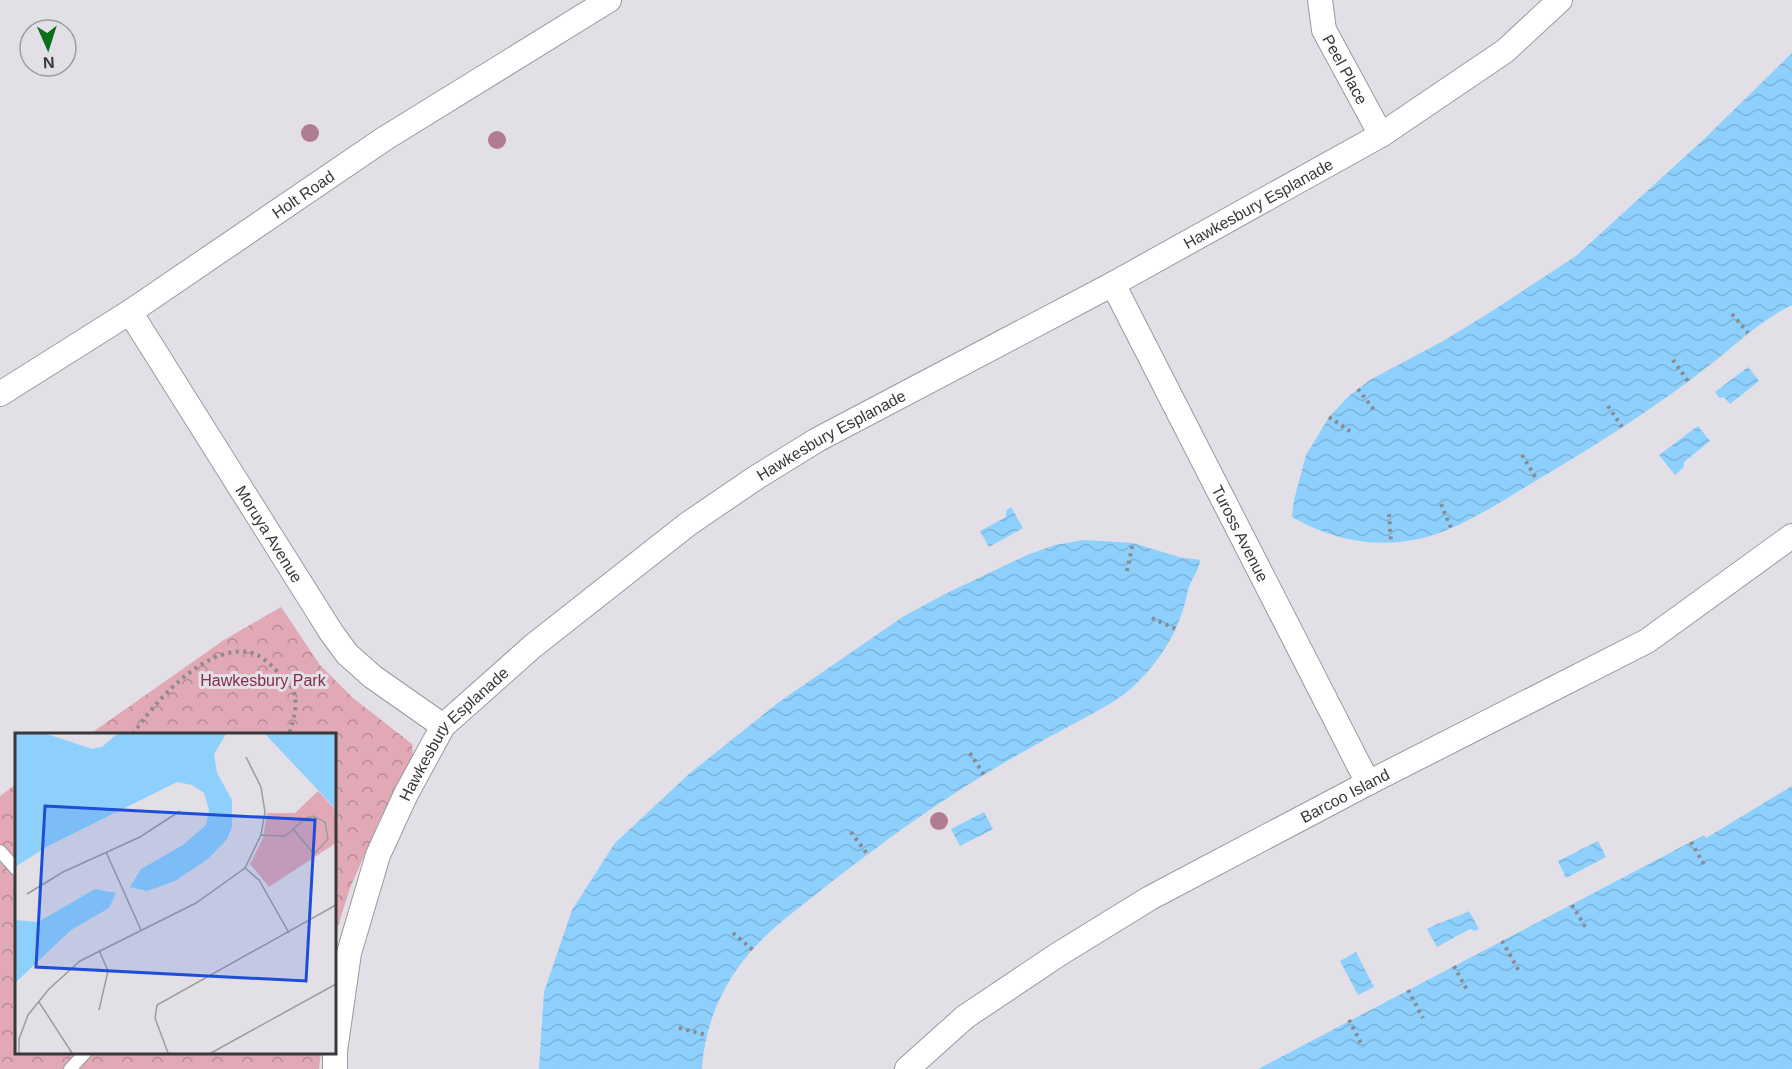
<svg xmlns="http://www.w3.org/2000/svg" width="1792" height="1069" viewBox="0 0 1792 1069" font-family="Arial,sans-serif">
<defs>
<pattern id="park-crowns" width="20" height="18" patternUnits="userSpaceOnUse" patternTransform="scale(1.5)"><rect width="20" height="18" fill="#e0a9b5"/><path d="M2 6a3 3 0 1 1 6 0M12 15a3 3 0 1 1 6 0" fill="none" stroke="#b78a94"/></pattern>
<pattern id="water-waves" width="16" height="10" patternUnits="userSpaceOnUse" patternTransform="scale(1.5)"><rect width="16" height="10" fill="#8dd0fd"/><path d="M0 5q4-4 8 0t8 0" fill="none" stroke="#7ab3da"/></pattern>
</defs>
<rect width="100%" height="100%" fill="#e2dfe6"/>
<g fill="url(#park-crowns)">
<polygon points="281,607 320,665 353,698 412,744 413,755 380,819 350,888 335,936 334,734 90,734 224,640"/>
<polygon points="16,784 16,1052 321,1053 319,1069 0,1069 0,796"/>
</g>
<g fill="url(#water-waves)">
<path d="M1792 53V305C1761 320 1738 343 1711 364 1657 407 1596 445 1537 480 1495 505 1450 537 1400 542 1362 546 1325 536 1292 517L1294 500 1306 455 1329 417 1349 396 1370 380 1443 341 1489 313 1576 256 1703 140Z"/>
<polygon points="1748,367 1759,381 1730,404 1724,397 1719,398 1715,392"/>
<polygon points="1698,426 1710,441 1684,462 1684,467 1675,475 1659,455"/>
<polygon points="1011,507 1023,528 989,547 980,531 1006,517 1006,511"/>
<path d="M1084 540 1133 543 1179 557 1200 560C1199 569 1196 572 1192 580 1187 589 1186 601 1183 610 1174 638 1158 662 1138 682 1120 700 1099 710 1077 722 1056 733 1035 745 1014 757 946 796 882 842 820 891 794 912 763 934 743 961 719 992 704 1030 702 1069H539L544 992 572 910 615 843 690 773 779 702 904 616 947 593 1027 555 1055 545Z"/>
<polygon points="1792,786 1792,1069 1258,1069 1704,835 1706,838"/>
<polygon points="984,812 993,829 960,846 951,829"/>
<polygon points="1598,841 1606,857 1566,878 1558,861"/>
<path d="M1469 911 1479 929 1475 931 1470 929 1437 947 1427 929C1442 921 1455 918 1469 911Z"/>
<polygon points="1356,952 1374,987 1358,995 1340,961"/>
</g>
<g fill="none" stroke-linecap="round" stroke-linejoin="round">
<defs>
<g id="service">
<polyline points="0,851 16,869"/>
<polyline points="70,1069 86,1052"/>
</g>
<g id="minor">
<path id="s1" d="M1320 0 1324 30 1381 135"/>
<path id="s2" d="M1113 284 1368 783"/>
<path id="s3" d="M130 312 331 632 347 654 373 677 443 726"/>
<path id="s4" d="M0 394 130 312 384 139 609 0"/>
<path id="s5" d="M335 1069V1051L349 953 378 855 406 794 443 726 533 646 688 524 757 477 817 440 1113 284 1381 135 1505 51 1560 0"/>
<path id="s6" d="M907 1069 965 1017 1059 954 1150 898 1368 783 1647 641 1792 536"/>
</g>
</defs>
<use href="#service" stroke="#9b989f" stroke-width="14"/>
<use href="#minor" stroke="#9b989f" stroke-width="26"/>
<g stroke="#8c8a8f" stroke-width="4" stroke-dasharray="3 4.5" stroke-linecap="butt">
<polyline points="1732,314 1748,333"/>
<polyline points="1673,360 1688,381"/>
<polyline points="1358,389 1375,411"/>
<polyline points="1608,406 1622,427"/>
<polyline points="1329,417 1353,433"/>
<polyline points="1522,455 1537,480"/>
<polyline points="1441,504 1451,528"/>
<polyline points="1389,514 1391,542"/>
<polyline points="1127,571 1133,543"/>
<polyline points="1152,618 1176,629"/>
<path d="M133 734C155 702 203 646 248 652 260 653 274 667 281 676 284 680 291 685 293 690 299 704 293 721 289 734"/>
<polyline points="970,753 984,775"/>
<polyline points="851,832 868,855"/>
<polyline points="1691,842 1706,868"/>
<polyline points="1572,905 1586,928"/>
<polyline points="733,933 753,950"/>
<polyline points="1502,941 1519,971"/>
<polyline points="1454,966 1468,992"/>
<polyline points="1408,990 1423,1018"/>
<polyline points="1349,1020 1363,1047"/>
<polyline points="679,1028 707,1035"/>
</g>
<use href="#service" stroke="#fff" stroke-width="12"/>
<use href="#minor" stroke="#fff" stroke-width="24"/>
</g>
<g fill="#af7d8f">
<circle cx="310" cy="133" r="9"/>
<circle cx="497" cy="140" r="9"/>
<circle cx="939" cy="821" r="9"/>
</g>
<g text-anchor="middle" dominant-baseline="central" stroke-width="6" stroke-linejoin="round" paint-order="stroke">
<g font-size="16" fill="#38373a" stroke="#e2dfe6">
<text stroke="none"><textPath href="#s1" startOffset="75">Peel Place</textPath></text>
<text stroke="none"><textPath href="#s4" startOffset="363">Holt Road</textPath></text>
<text stroke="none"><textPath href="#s5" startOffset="1336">Hawkesbury Esplanade</textPath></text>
<text stroke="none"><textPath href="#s5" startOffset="850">Hawkesbury Esplanade</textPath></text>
<text stroke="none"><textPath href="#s2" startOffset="280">Tuross Avenue</textPath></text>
<text stroke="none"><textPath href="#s3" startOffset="262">Moruya Avenue</textPath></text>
<text stroke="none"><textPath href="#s5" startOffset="364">Hawkesbury Esplanade</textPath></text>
<text stroke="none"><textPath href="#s6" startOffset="518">Barcoo Island</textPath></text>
</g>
<g font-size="16" fill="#852d48" stroke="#e2dfe6">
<text x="263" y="680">Hawkesbury Park</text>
</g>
</g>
<g transform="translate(15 733)">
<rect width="321" height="321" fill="#e2dfe6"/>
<path d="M303 58 321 77V110L254 154 235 131 248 105 252 80H280Z" fill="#e0a9b5"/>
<path d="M0 1H32L77 16 87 14 102 1H211L199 21 202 40 217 67V94L212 106 193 126 160 148 132 158 115 154 126 136 168 112 191 92 194 77 189 60 177 52 162 49 33 113 0 134ZM249 1H321V76L251 2ZM80 156 101 160 94 175 56 197 0 250V187L23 189Z" fill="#8dd0fd"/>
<path fill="none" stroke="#9e9ca1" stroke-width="1.5" d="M246 102 270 103 291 85 298 83 310 89 313 106 299 121 278 96M91 119 126 197M230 135 244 147 274 200M12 161 48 139 125 104 165 78M24 269 57 320M84 277 93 238 84 217M4 320V306L13 282 34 256 65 228 181 170 230 135 246 102 250 79 246 54 231 24M153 320 140 285 142 272 321 172M196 320 321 251"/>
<path fill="#1d4ed8" fill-opacity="0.15" stroke="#1d4ed8" stroke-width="3" d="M30 73 300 87 291 248 21 234Z"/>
<rect width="321" height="321" fill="none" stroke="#38373a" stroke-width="3"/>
</g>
<g transform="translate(48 48) rotate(177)"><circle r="28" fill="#e2dfe6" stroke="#9e9ca1" stroke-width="1.5"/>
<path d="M0-4.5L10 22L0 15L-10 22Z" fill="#0b6e1c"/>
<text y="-9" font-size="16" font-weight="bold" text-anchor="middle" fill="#38373a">N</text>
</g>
</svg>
